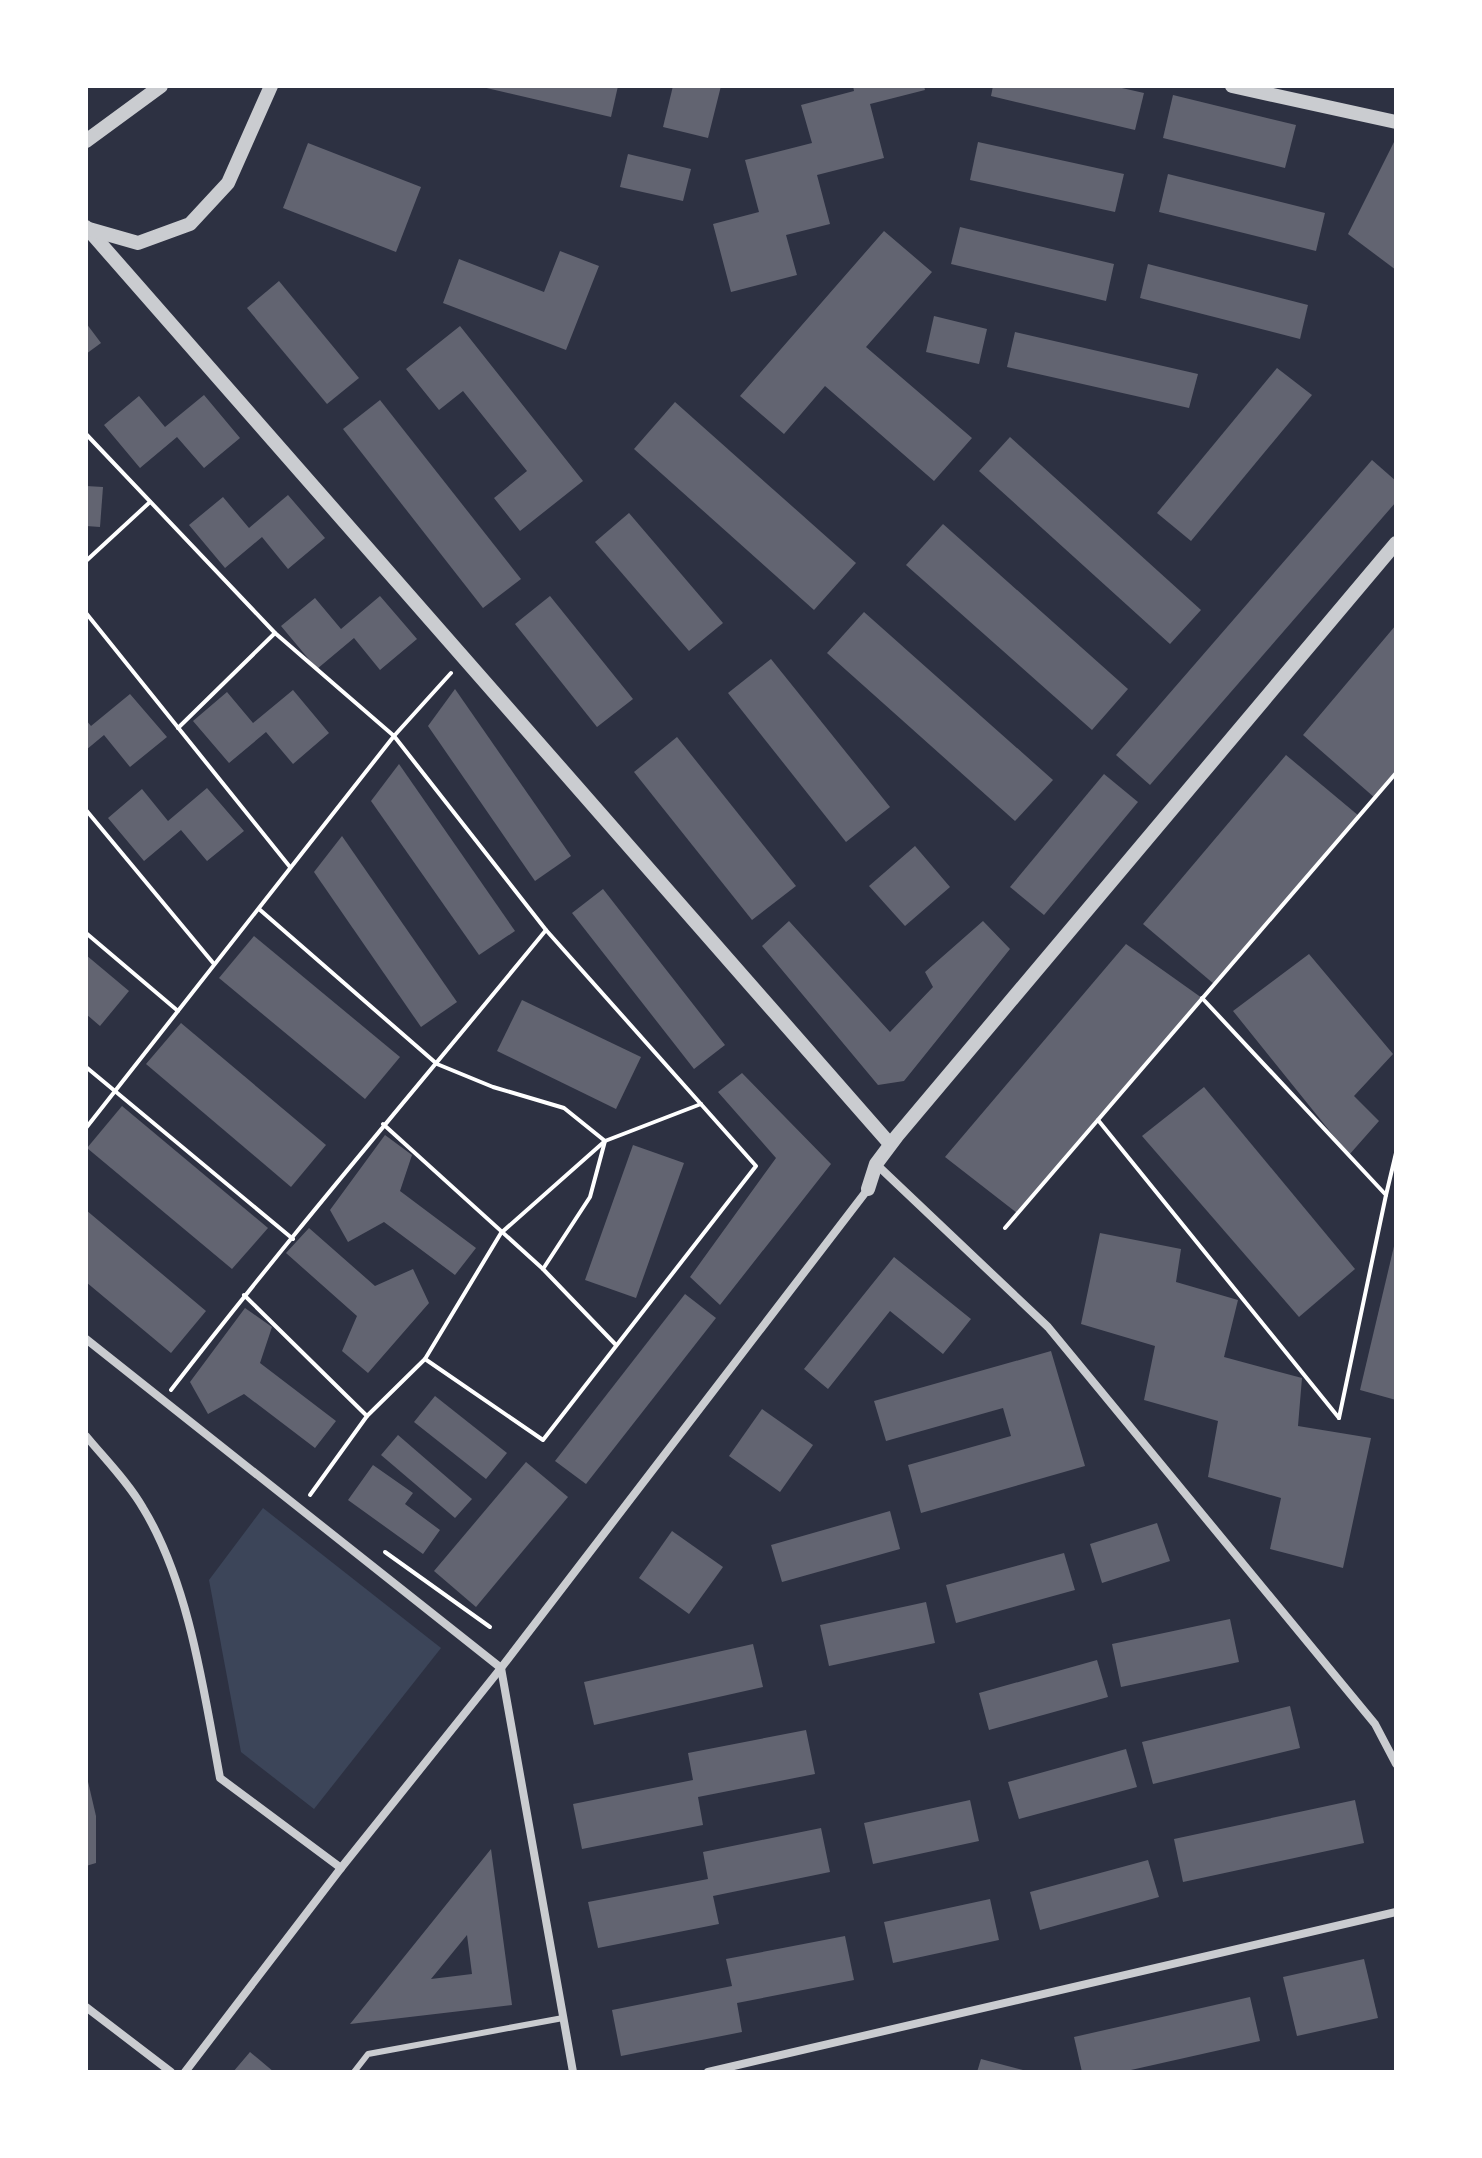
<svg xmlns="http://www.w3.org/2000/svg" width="1482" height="2158" viewBox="0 0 1482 2158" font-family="'Roboto Serif',serif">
<rect width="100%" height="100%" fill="#2d3142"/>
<polygon fill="#3c4559" points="263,1508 441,1648 314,1809 241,1752 209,1580"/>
<g fill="#626471" fill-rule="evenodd">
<polygon points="478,86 618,86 611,117"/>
<polygon points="673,86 721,86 708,138 663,127"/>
<polygon points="853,86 924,86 925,90 870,104 884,158 817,175 830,224 786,235 797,275 731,292 713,224 759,212 745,160 812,143 801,105 854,91"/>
<polygon points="993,86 1113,86 1144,93 1135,130 991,96"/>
<polygon points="1173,95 1296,125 1285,168 1163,138"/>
<polygon points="1396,138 1396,270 1348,234"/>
<polygon points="978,142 1124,174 1115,212 970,180"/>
<polygon points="308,143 421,187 396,252 283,208"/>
<polygon points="628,154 691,169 683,201 620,187"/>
<polygon points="1168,174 1325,213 1316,251 1159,212"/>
<polygon points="960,227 1114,264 1106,301 951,264"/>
<polygon points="884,231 932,272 866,347 972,438 934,481 825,386 784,434 740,396"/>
<polygon points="560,251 599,266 566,350 443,303 459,259 544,292"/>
<polygon points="1148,264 1308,305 1300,339 1140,298"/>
<polygon points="279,281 359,378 327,404 247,308"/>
<polygon points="934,316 987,329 979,364 926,352"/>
<polygon points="86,323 101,343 86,354"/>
<polygon points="460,326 583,481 520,531 494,498 527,471 463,391 439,410 406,369"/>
<polygon points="1015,332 1198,374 1189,408 1007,367"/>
<polygon points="1277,368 1312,395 1191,541 1157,513"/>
<polygon points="204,395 240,438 204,468 177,437 140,468 104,425 139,396 165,427"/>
<polygon points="380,400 521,579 483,608 343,429"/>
<polygon points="675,402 856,563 814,610 634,449"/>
<polygon points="1010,437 1201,610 1170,644 979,471"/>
<polygon points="1372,460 1396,481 1396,502 1150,785 1116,755"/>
<polygon points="86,486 103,487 100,527 86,526"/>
<polygon points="288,495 325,538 288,569 262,537 225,568 189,525 223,497 249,528"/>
<polygon points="629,513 723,623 689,651 595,542"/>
<polygon points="943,524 1128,689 1092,730 906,565"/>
<polygon points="380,596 417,639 380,670 354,638 317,669 281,626 315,598 341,629"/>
<polygon points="550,596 633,699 597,727 515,624"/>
<polygon points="864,612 1053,780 1015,821 827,653"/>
<polygon points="1396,625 1396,773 1375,798 1303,735"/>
<polygon points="771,659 890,807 846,842 728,693"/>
<polygon points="455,689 571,856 535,881 428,726"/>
<polygon points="293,690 329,733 293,764 266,732 229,763 193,721 227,692 253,723"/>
<polygon points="130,694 167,737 130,767 104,735 86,750 86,720 91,726"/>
<polygon points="677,737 796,886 752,920 634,772"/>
<polygon points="1286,755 1359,816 1214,984 1143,924"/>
<polygon points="399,764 515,931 479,955 371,801"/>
<polygon points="1104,774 1138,802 1044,915 1010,887"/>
<polygon points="207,788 244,831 207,861 181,830 144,861 108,818 142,789 168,821"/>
<polygon points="342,836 457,1002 421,1027 314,872"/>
<polygon points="915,846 950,887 905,926 869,886"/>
<polygon points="603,889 725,1045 694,1069 572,913"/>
<polygon points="789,921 890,1032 933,987 925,972 983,921 1010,949 904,1081 878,1085 762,946"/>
<polygon points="254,936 400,1057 365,1099 219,978"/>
<polygon points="1126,944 1202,998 1017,1213 945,1157"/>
<polygon points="1309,954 1393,1054 1354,1096 1379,1121 1349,1155 1233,1011"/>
<polygon points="86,955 129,991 100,1026 86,1014"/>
<polygon points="522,1000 641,1057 616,1109 497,1051"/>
<polygon points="181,1023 326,1145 291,1187 146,1064"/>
<polygon points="742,1073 831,1164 720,1305 690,1277 776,1158 718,1092"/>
<polygon points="1204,1087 1355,1269 1299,1317 1142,1136"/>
<polygon points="122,1106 268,1228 232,1269 87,1148"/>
<polygon points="385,1135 412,1155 400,1191 476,1248 455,1275 384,1222 348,1242 330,1210"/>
<polygon points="633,1145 684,1163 636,1298 585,1280"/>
<polygon points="86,1210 206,1311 171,1353 86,1282"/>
<polygon points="309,1228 375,1286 413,1269 429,1303 368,1373 342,1351 357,1316 286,1253"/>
<polygon points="1100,1233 1181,1249 1176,1282 1238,1300 1224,1357 1302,1378 1298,1426 1371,1438 1343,1568 1270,1549 1281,1498 1208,1477 1218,1421 1144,1400 1155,1346 1081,1324"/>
<polygon points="1395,1242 1396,1242 1396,1400 1360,1390"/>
<polygon points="894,1257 971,1319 943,1354 890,1311 828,1389 804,1369"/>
<polygon points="685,1294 716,1318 586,1484 555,1461"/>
<polygon points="245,1308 272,1327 260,1363 336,1421 315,1448 244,1394 208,1414 190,1382"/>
<polygon points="1051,1351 1085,1466 921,1513 908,1465 1011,1436 1003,1408 886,1441 874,1401"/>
<polygon points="435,1396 507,1453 486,1479 414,1422"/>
<polygon points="762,1409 813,1445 780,1492 729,1456"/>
<polygon points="398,1435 472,1499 455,1518 381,1455"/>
<polygon points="526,1462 568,1497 476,1607 434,1571"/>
<polygon points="373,1465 413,1493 405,1504 440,1530 423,1554 348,1500"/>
<polygon points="890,1511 900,1549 782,1582 771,1545"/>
<polygon points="1157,1523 1170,1561 1102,1583 1090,1544"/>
<polygon points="672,1531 723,1567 689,1614 639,1578"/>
<polygon points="1064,1553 1075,1590 956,1623 946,1585"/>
<polygon points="926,1602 935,1643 829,1666 820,1625"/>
<polygon points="1230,1619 1239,1662 1121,1687 1112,1644"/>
<polygon points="753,1644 763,1687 594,1725 584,1682"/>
<polygon points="1097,1660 1108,1697 989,1730 979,1693"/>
<polygon points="1290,1706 1300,1748 1153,1784 1142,1742"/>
<polygon points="806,1730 815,1774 698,1797 703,1825 582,1849 573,1804 693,1780 688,1753"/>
<polygon points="1126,1749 1137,1787 1019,1819 1008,1782"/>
<polygon points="86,1773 96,1816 96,1863 86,1866"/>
<polygon points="970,1800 979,1841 873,1864 864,1823"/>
<polygon points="1355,1800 1364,1843 1183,1882 1174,1839"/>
<polygon points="821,1828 830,1872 713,1896 719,1924 598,1948 588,1902 708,1879 703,1852"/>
<path d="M491 1849 512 2005 350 2024ZM467 1935 472 1974 431 1979Z"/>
<polygon points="1148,1860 1159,1897 1040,1930 1030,1892"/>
<polygon points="990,1899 999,1940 893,1963 884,1922"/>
<polygon points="845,1936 854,1980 737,2003 742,2032 621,2056 612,2010 732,1986 726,1959"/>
<polygon points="1364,1959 1378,2018 1297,2036 1283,1977"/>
<polygon points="1250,1997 1260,2041 1122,2072 1082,2072 1074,2037"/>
<polygon points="250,2052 274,2072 233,2072"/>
<polygon points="981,2059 1027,2071 1026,2072 977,2072"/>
</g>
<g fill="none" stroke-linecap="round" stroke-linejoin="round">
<g stroke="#fff" stroke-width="4">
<polyline points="86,434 275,633 394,736 451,673"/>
<polyline points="86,561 150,502"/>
<polyline points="86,613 290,867"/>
<polyline points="178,728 275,633"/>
<polyline points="86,810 214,964"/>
<polyline points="259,909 437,1064 493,1087 564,1108 605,1141 590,1197 543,1269 616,1345"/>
<polyline points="86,933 178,1011"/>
<polyline points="1202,998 1386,1195 1339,1418"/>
<polyline points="86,1067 293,1239"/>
<polyline points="1098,1120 1339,1418"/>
<polyline points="383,1124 543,1269"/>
<polyline points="86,1128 394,736 546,930 756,1166 543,1440 425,1359 367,1416 244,1295"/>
<polyline points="1386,1195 1396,1153"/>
<polyline points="1005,1228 1396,773"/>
<polyline points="425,1359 501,1233 605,1141 701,1104"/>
<path d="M171 1390C292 1233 421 1083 546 930"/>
<polyline points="310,1495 367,1416"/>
<polyline points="385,1552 490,1627"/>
</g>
<polyline stroke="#caccd0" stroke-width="6" points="354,2072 368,2054 563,2018"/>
<g stroke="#caccd0" stroke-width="8">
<polyline points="876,1164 1048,1327 1375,1724 1396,1764"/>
<polyline points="86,1339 501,1668 573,2072"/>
<path d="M86 1436C105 1459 128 1482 143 1508 189 1583 204 1692 220 1778L341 1868"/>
<polyline points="86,2007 171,2072"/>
<polyline points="185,2072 341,1868 501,1668 868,1189"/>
<polyline points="708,2072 1396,1912"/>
</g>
<g stroke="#caccd0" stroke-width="14">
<polyline points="1232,86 1396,122"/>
<polyline points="86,141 161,86"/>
<polyline points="86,227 890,1144"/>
<polyline points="89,229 138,243 190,224 228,183 271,86"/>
<polyline points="868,1189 876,1164 897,1136 1396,543"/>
</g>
</g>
<rect width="1482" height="2158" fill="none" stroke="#ffffff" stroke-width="176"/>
</svg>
